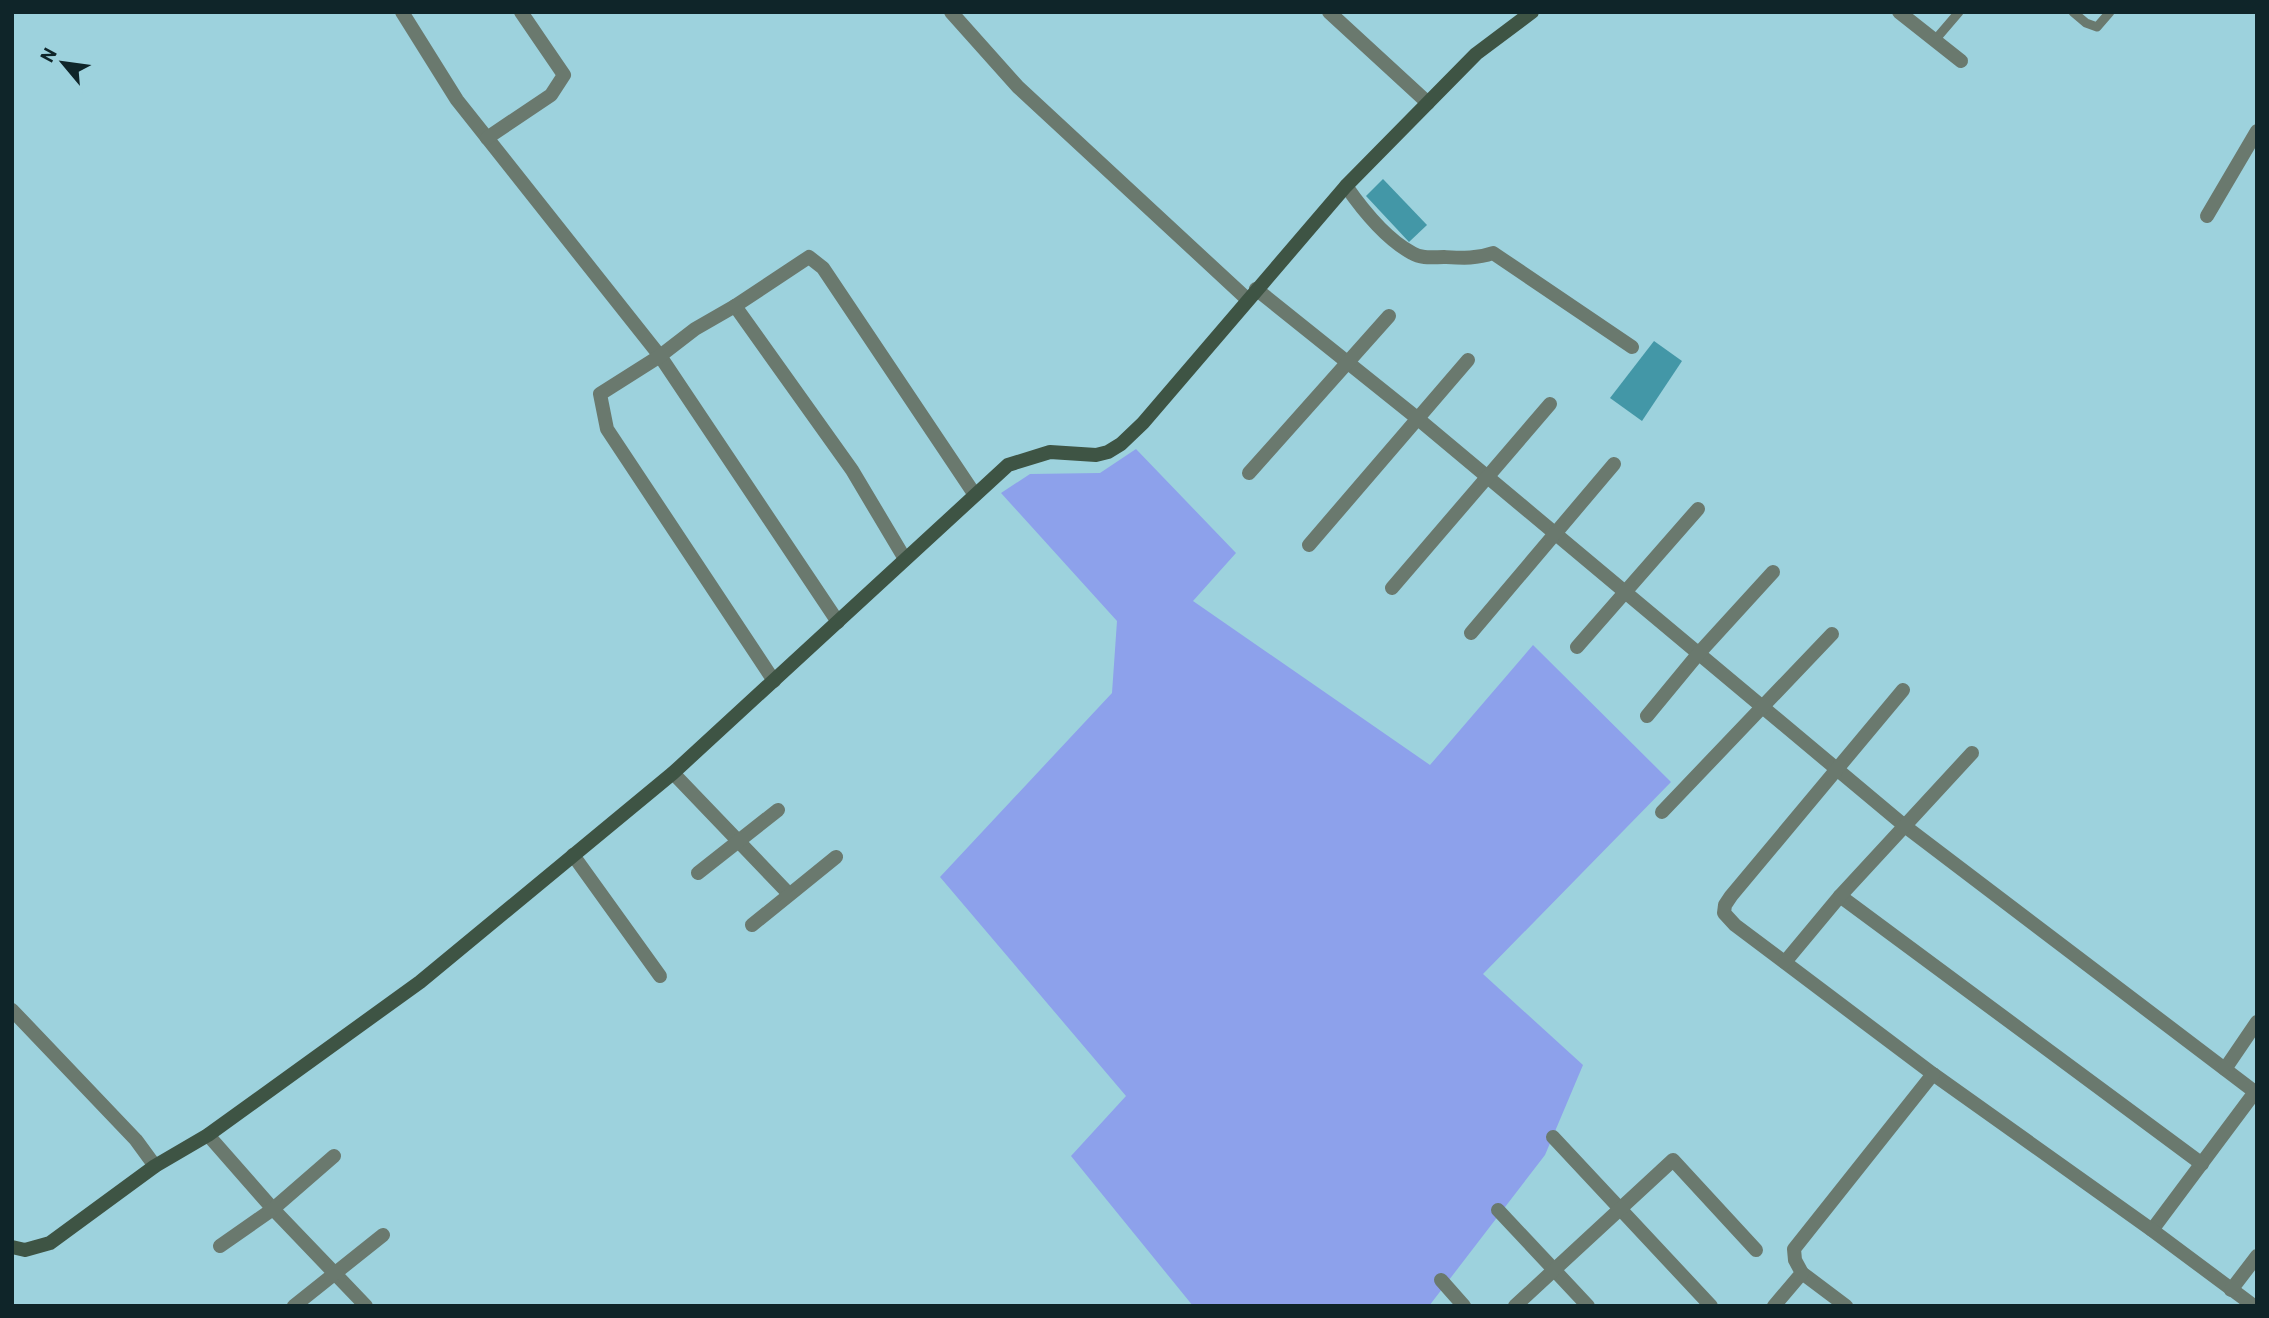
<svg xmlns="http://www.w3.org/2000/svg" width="2269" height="1318" viewBox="0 0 2269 1318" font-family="Barlow,sans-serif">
<rect width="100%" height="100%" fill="#9dd2dd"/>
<polygon fill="#8da1eb" points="1136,449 1236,553 1193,601 1430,765 1533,645 1671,782 1483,974 1583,1065 1545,1155 1429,1306 1193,1306 1071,1156 1126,1096 940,877 1112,693 1117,621 1001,493 1030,474 1100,473"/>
<g fill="#4397a7">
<polygon points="1383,179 1427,225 1409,242 1366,196"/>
<polygon points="1654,341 1682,361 1642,421 1610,398"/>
</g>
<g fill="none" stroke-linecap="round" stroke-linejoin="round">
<g stroke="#6a796e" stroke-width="9">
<polyline points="2073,12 2086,23 2097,27 2110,12"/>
<polyline points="1935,40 1959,12"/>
</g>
<g stroke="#6a796e" stroke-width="14">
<polyline points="402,12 457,100 660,356 838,622"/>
<polyline points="951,12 1018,87 1247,299"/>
<polyline points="1329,12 1428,103"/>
<polyline points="1899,12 1961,61"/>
<polyline points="487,138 551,95 564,75 521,12"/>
<path d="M1346 186C1362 209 1386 239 1412 253 1422 259 1433 257 1444 257 1463 258 1476 259 1493 253L1632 347"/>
<polyline points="2207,216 2257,131"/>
<polyline points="1256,289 1417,418 1906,827 2255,1092 2152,1230"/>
<polyline points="735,306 852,470 905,559"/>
<polyline points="1249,473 1389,316"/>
<polyline points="1309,545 1468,360"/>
<polyline points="1392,588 1550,404"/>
<polyline points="1471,633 1614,464"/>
<polyline points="1577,647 1698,509"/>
<polyline points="774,681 607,429 600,394 660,356 695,329 735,306 809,257 823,268 975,495"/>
<polyline points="1903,690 1731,896 1725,905 1724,913 1735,925 1933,1074 2152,1230 2254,1306"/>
<polyline points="1647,716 1699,653 1773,572"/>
<polyline points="673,773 789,894"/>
<polyline points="1662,812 1832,634"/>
<polyline points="573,855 660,976"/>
<polyline points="698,873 778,810"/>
<polyline points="1840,896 2202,1164"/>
<polyline points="752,925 836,857"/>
<polyline points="1785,962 1840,896 1972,753"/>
<polyline points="12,1010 136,1140 155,1166"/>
<polyline points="2225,1069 2257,1022"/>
<polyline points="208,1135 273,1209 366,1306"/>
<polyline points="1553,1137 1711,1306"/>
<polyline points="1498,1210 1588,1306"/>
<polyline points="220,1246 273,1209 334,1156"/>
<polyline points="1802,1273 1846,1306"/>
<polyline points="1441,1280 1464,1306"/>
<polyline points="2231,1290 2257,1256"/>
<polyline points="294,1306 383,1235"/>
<polyline points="1515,1306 1673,1160 1756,1250"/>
<polyline points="1774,1306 1802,1273 1795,1260 1794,1249 1933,1074"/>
</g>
<polyline stroke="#3e5444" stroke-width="14" points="12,1247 25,1250 50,1243 155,1166 208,1135 420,982 673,773 1008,465 1050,452 1096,455 1108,452 1121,444 1143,423 1346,186 1476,54 1532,12"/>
</g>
<rect width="2269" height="1318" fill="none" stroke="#0f2529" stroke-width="28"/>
<g transform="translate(63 63) rotate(299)" stroke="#9dd2dd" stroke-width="5" paint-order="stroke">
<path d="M0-5L12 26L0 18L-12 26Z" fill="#0f2529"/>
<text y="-10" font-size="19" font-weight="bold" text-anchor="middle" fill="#0f2529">N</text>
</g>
</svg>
